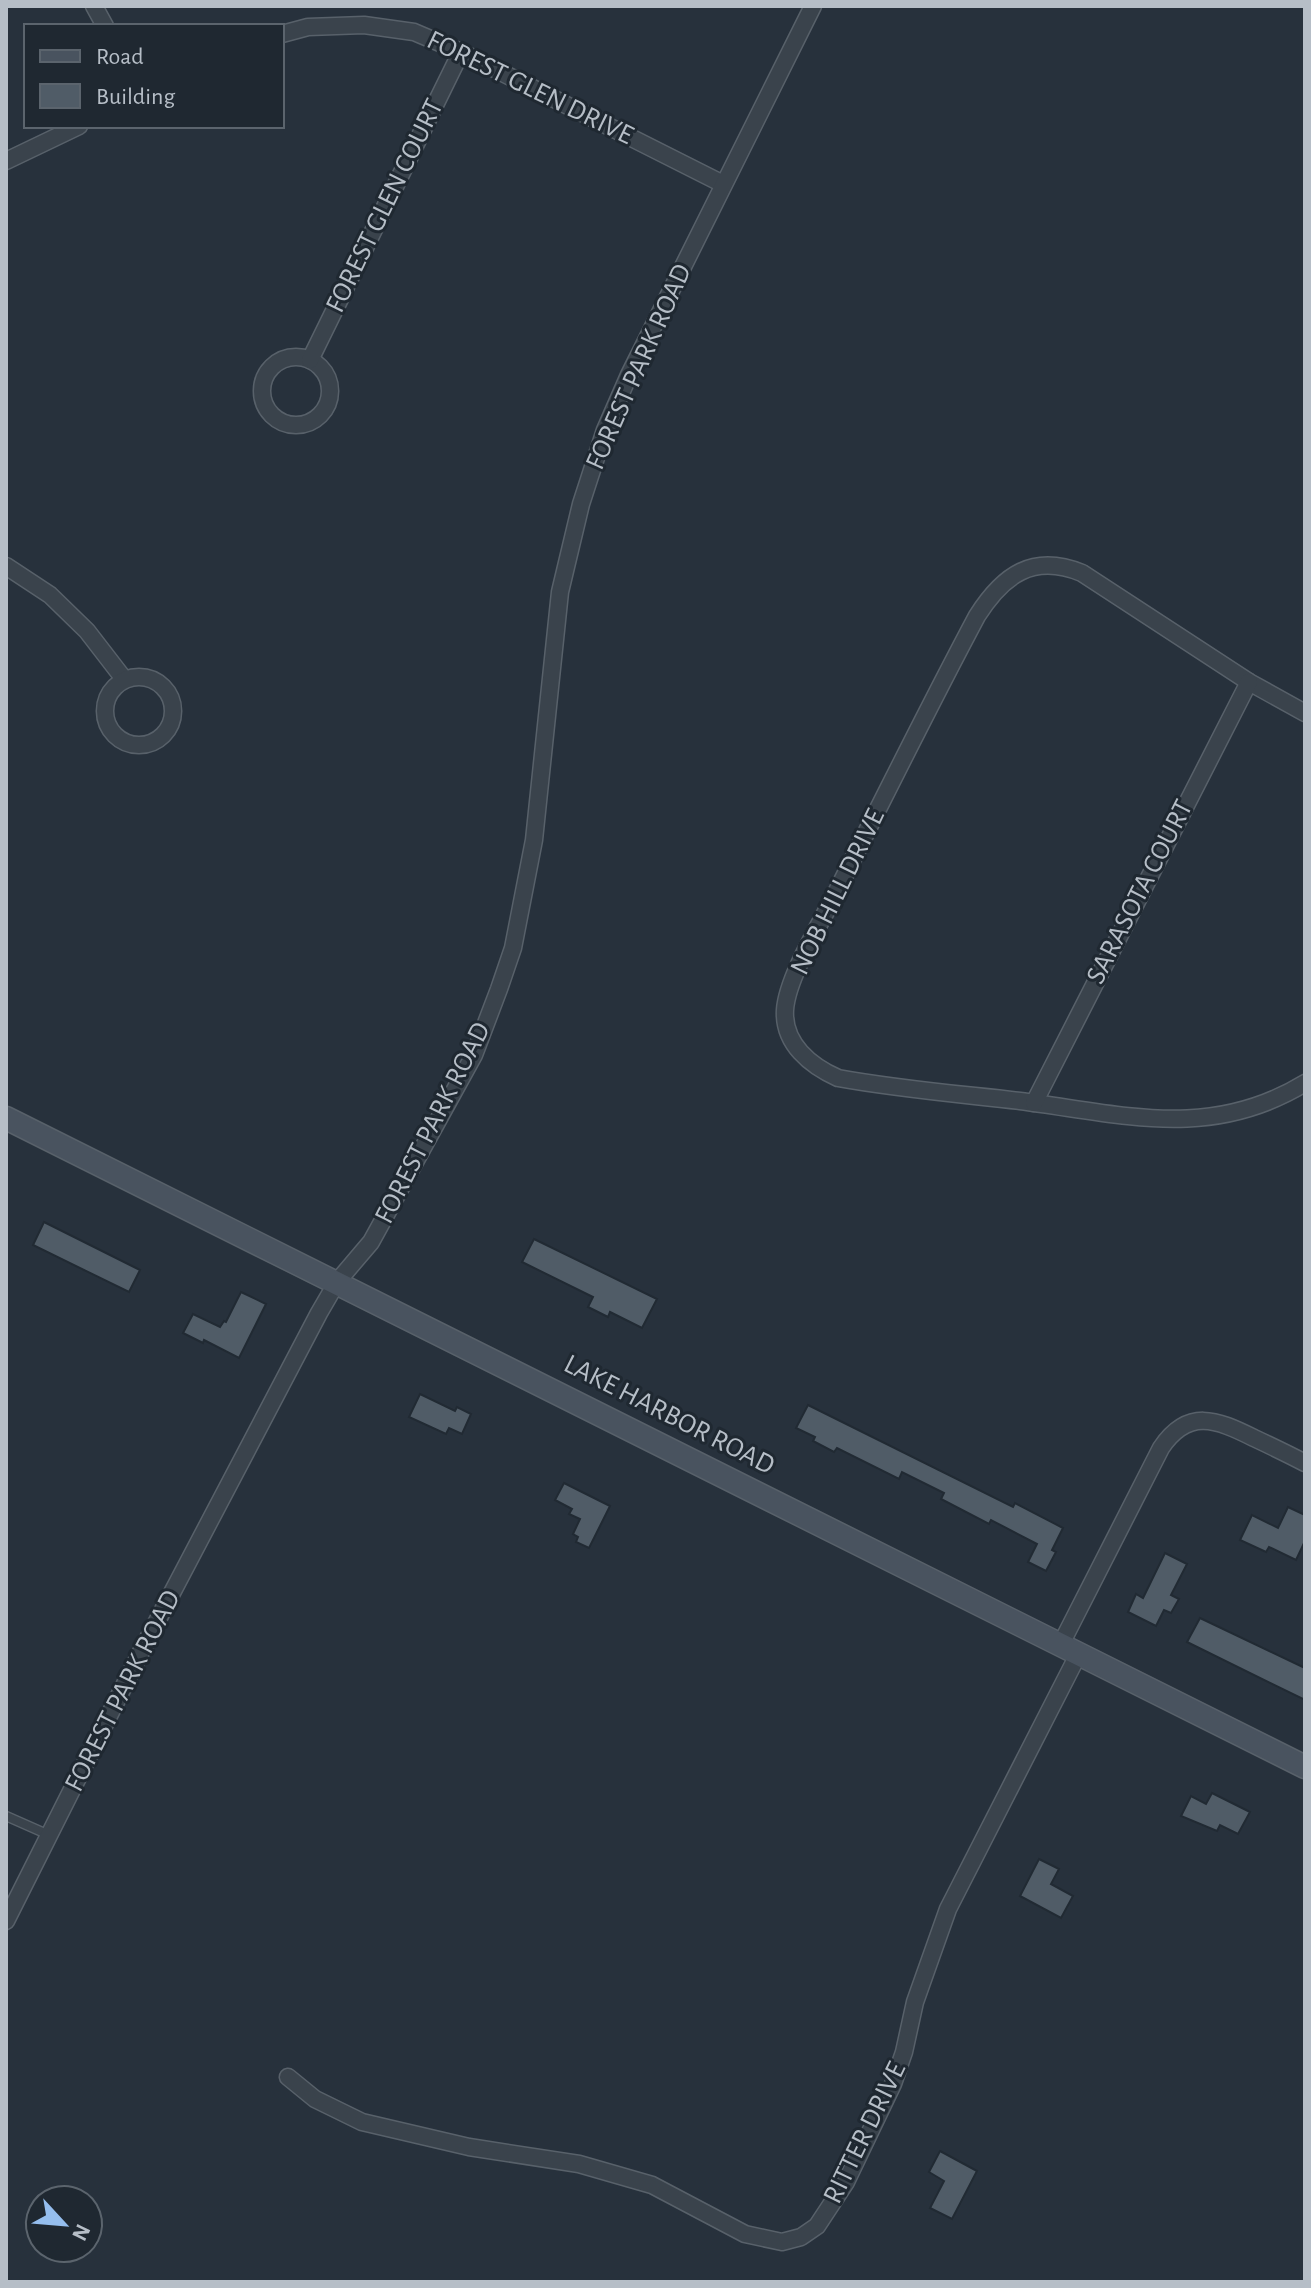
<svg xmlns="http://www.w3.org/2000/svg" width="1311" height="2288" viewBox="0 0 1311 2288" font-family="'Alegreya Sans',sans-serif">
<rect width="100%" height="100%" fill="#27313c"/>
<g fill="#505c67" stroke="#212a33" stroke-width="2">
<polygon points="44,1222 140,1270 129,1292 33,1245"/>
<polygon points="534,1239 657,1299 642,1328 610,1312 608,1317 588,1307 593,1297 522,1262"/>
<polygon points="241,1292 266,1304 239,1358 204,1340 203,1343 183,1333 193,1314 220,1327 224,1321 226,1322"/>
<polygon points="420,1394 455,1411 457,1407 471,1414 462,1434 449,1428 446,1434 409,1417"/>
<polygon points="808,1405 1013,1507 1015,1503 1063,1528 1052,1550 1056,1552 1046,1571 1028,1562 1037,1544 991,1520 989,1524 941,1499 944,1493 902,1472 899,1479 837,1448 834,1452 813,1441 815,1437 796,1428"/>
<polygon points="564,1483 610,1506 589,1548 576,1542 578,1537 573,1534 580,1519 569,1514 572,1509 555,1500"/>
<polygon points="1288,1507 1305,1515 1305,1541 1296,1560 1269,1547 1266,1552 1240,1540 1252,1515 1278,1528"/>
<polygon points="1165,1553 1187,1564 1171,1595 1179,1599 1171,1613 1164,1610 1156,1626 1128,1612 1136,1594 1143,1598"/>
<polygon points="1200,1618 1305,1668 1305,1700 1187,1642"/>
<polygon points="1212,1793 1250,1812 1238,1834 1220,1825 1217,1831 1181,1816 1191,1796 1206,1804"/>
<polygon points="1039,1859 1059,1869 1051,1884 1073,1896 1061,1918 1020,1896"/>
<polygon points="940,2151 977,2171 952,2219 930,2208 944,2181 929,2172"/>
</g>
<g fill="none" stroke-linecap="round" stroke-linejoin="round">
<defs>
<polyline id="lane" points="6,1816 49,1835"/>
<g id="street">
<polyline points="94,6 105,26"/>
<polyline points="282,34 308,27 364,25 414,32 461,52 723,184"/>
<polyline points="6,161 79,126"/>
<circle cx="296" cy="391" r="34"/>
<polyline points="310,360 461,52"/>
<polyline points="6,566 50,595 87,631 124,679"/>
<circle cx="139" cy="711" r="34"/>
<path d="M1305 713 1249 682 1082 573C1033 553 1003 575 977 616 928 708 882 801 836 893 820 924 787 978 785 1010 783 1044 811 1066 838 1078 898 1089 959 1094 1020 1101 1122 1114 1210 1141 1305 1083"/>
<polyline points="1034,1103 1249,682"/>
<path d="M1061 1644 1161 1448C1188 1408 1216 1419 1254 1438 1271 1446 1288 1454 1305 1463"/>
<polyline points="6,1921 142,1650 319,1313 337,1282 371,1242 474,1055 499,989 513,948 534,840 560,592 581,504 605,430 629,375 813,6"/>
<polyline points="288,2077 315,2099 362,2122 469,2147 579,2164 652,2185 745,2234 782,2242 801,2237 817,2226 846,2182 893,2084 904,2052 915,2002 948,1909 1079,1653"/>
</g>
<polyline id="secondary" points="6,1118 1305,1767"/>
</defs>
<use href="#lane" stroke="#58616a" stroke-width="11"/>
<use href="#street" stroke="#58616a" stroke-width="19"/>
<use href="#secondary" stroke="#58616a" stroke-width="25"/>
<use href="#lane" stroke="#3a434c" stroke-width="8"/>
<use href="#street" stroke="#3a434c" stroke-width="16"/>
<use href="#secondary" stroke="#49535f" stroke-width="22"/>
</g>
<g text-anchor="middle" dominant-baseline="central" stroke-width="6" stroke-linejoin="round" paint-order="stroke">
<g font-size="28" fill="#b6bec7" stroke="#1f2831">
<text transform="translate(530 88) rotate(26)">FOREST GLEN DRIVE</text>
<text transform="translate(385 206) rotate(-64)">FOREST GLEN COURT</text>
<text transform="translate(639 367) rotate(-66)">FOREST PARK ROAD</text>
<text transform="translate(838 892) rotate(-64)">NOB HILL DRIVE</text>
<text transform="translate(1140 892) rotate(-63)">SARASOTA COURT</text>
<text transform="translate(433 1123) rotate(-63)">FOREST PARK ROAD</text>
<text transform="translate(669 1415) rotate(27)">LAKE HARBOR ROAD</text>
<text transform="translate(123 1691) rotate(-63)">FOREST PARK ROAD</text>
<text transform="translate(865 2133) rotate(-64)">RITTER DRIVE</text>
</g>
</g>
<rect width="1311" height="2288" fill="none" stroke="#b6bec7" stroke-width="16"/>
<rect x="24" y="24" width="260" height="104" fill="#1f2831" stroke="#5b646d" stroke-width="2"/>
<rect x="40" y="50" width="40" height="12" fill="#49535f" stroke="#5b646d" stroke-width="2"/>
<text x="96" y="64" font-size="24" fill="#b6bec7">Road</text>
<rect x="40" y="84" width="40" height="24" fill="#505c67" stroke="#5b646d" stroke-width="2"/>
<text x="96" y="104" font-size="24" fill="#b6bec7">Building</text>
<g transform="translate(64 2224) rotate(116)"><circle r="38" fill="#1f2831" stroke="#5b646d" stroke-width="2"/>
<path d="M0-6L14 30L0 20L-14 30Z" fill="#95beee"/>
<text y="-12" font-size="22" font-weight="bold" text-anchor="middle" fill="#b6bec7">N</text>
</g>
</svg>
